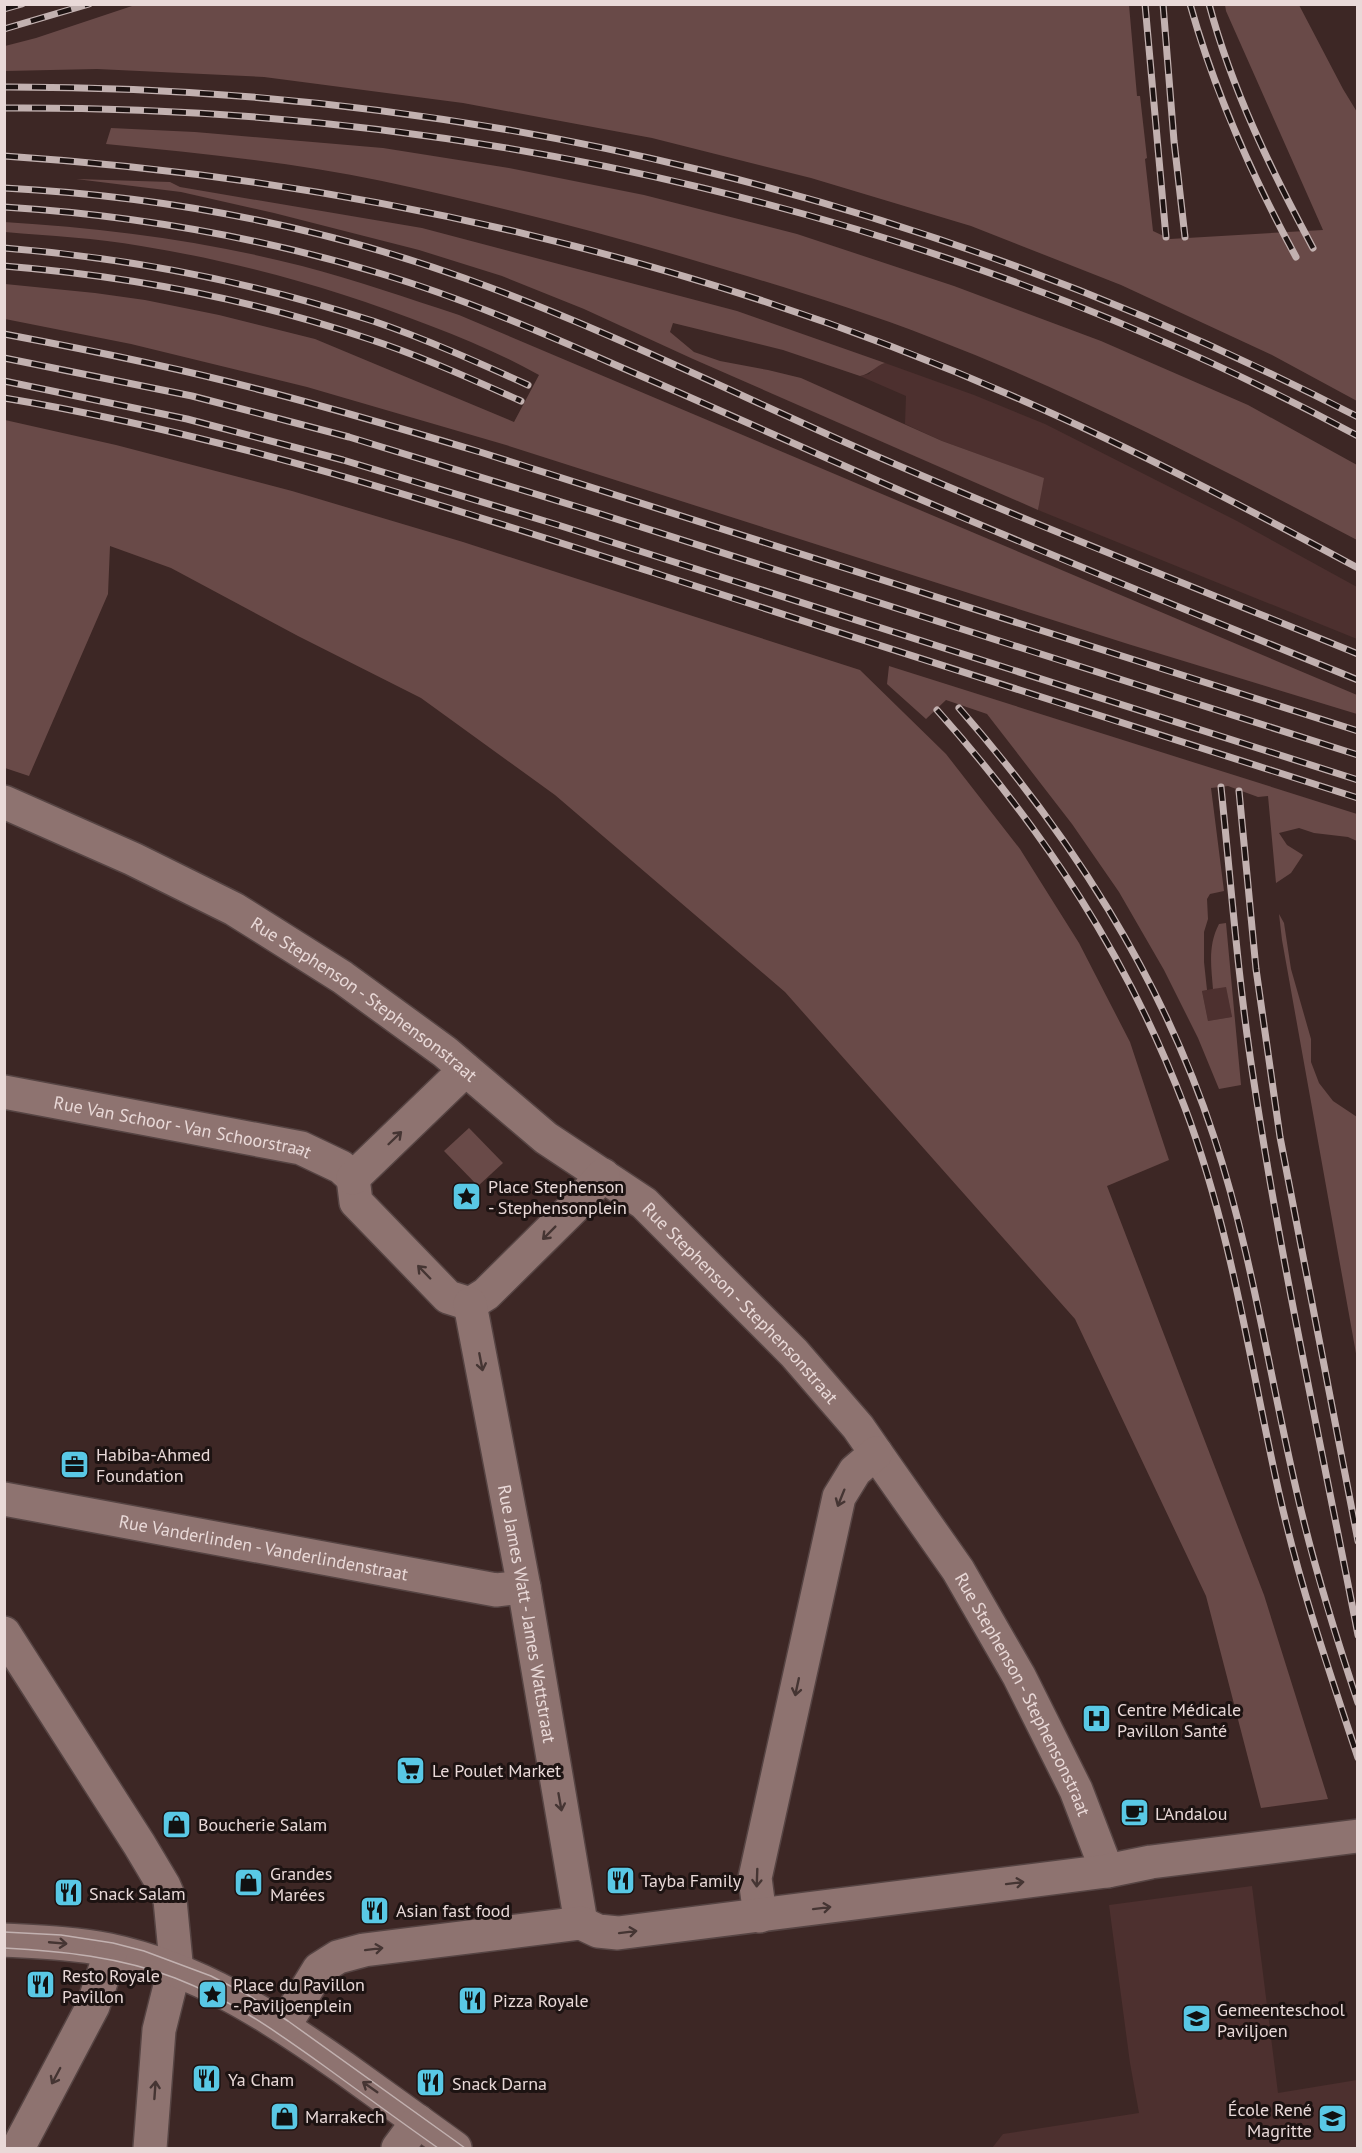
<svg xmlns="http://www.w3.org/2000/svg" width="1362" height="2153" viewBox="0 0 1362 2153" font-family="'PT Sans',sans-serif">
<rect width="100%" height="100%" fill="#3d2725"/>
<g fill="#4d302f">
<polygon points="885,363 974,395 1045,424 1237,521 1357,587 1357,639 1038,510 1043,478 942,441 905,424 906,396 860,376 869,374 877,366"/>
<polygon points="1226,986 1232,1017 1208,1021 1202,991"/>
<polygon points="1252,1886 1278,2093 1357,2080 1357,2148 992,2148 1003,2134 1139,2113 1130,2063 1109,1905"/>
</g>
<g fill="#694a48">
<polygon points="135,5 1129,5 1137,96 1140,96 1147,158 1145,159 1153,231 1170,239 1323,230 1226,11 1225,5 1299,5 1343,89 1357,112 1357,401 1272,355 1121,285 971,226 811,178 652,138 463,103 264,77 97,69 5,71 5,46 36,38"/>
<path d="M111 128 195 132 383 148 509 168 644 195 797 234 954 286 1101 341 1248 405 1357 465V540C1218 467 1078 394 932 338 865 312 797 291 730 271 615 236 499 206 382 181 291 162 198 153 106 144Z"/>
<path d="M76 179 170 182 180 187 422 228 737 311 885 363C875 366 871 374 860 376L783 350 673 323 670 332 694 352 720 361 768 370 801 378 942 441 1044 478 1038 510 693 359 584 309 502 276 419 250 274 213 181 192Z"/>
<path d="M4 222C105 228 205 241 302 266 356 280 407 298 459 315L1357 695V714L1128 644 506 445 307 387 131 344 5 319V284L95 293 145 300 219 315 315 339 514 422 539 375C505 356 468 340 431 326 337 289 240 262 141 246 96 238 50 236 5 232Z"/>
<polygon points="5,420 116,445 292,491 463,542 860,670 946,754 1020,849 1079,943 1130,1042 1169,1160 1107,1186 1264,1595 1328,1799 1261,1808 1206,1596 1075,1319 785,992 555,795 421,698 298,636 171,568 110,546 108,594 29,776 5,768"/>
<path d="M889 666 1357 814V841L1348 837 1314 833 1299 828 1279 833 1287 845 1303 855 1291 873 1276 883 1268 796 1258 797 1228 786 1211 788 1224 891 1210 894 1207 899 1208 919 1204 932V962L1207 990 1202 991 1208 1021 1232 1017 1226 987 1213 989C1211 965 1208 945 1219 924L1226 923 1241 1085 1219 1089 1198 1038 1164 970 1119 892 1072 824 987 714 946 700 926 719 887 684Z"/>
<polygon points="1279,914 1284,923 1291,969 1311,1039 1311,1062 1319,1083 1333,1101 1357,1117 1357,1359 1282,940"/>
<polygon points="469,1128 503,1163 478,1186 444,1151"/>
</g>
<g fill="none" stroke-linecap="round" stroke-linejoin="round">
<defs>
<g id="minor">
<path id="s1" d="M4 802 133 859 234 909 342 977 445 1052 546 1138 644 1203 794 1353 858 1427 876 1453 958 1570 1019 1676 1076 1790 1107 1871"/>
<path id="s2" d="M4 1092 301 1148 341 1167 353 1178"/>
<polyline points="353,1178 356,1202 448,1297 470,1304 486,1294 574,1207 603,1175"/>
<polyline points="353,1178 465,1070"/>
<path id="s3" d="M470 1304 524 1587 581 1923"/>
<path id="s4" d="M4 1499 496 1590 524 1587"/>
<polyline points="4,1633 139,1844 164,1886 170,1900 176,1962 159,2030 150,2148"/>
<polyline points="760,1916 755,1878 839,1497 855,1471 876,1453"/>
<path d="M4 1940C40 1942 74 1943 109 1950 199 1969 270 2016 344 2068 381 2095 418 2121 455 2148"/>
<polyline points="284,2026 319,1969 338,1957 364,1950 581,1923 598,1931 618,1933 1107,1871 1151,1862 1358,1836"/>
<polyline points="18,2148 93,2006 111,1951"/>
<polyline points="398,2148 418,2121"/>
</g>
</defs>
<use href="#minor" stroke="#564443" stroke-width="36"/>
<use href="#minor" stroke="#8e7370" stroke-width="33"/>
<g stroke="#c2b1b0" stroke-width="1.5">
<polyline points="4,1932 61,1935 113,1943 144,1951 211,1976 248,1995 288,2021 465,2148"/>
<path d="M4 1948C62 1951 120 1957 175 1978 232 2000 277 2032 327 2068 364 2095 401 2122 438 2148"/>
</g>
<defs>
<g id="rail">
<polyline points="1145,4 1166,237"/>
<polyline points="1163,4 1174,141 1185,237"/>
<path d="M1190 4C1215 93 1252 176 1296 257"/>
<path d="M1209 4C1232 90 1271 170 1313 248"/>
<polyline points="4,9 22,4"/>
<polyline points="4,29 89,4"/>
<path d="M4 87C478 86 938 200 1358 417"/>
<path d="M4 108C472 105 945 214 1358 436"/>
<path d="M4 156C354 179 703 259 1024 401 1138 451 1248 509 1358 568"/>
<path d="M4 188C161 196 316 225 464 278 607 329 743 398 883 459 1040 527 1199 589 1358 654"/>
<path d="M4 207C132 215 259 237 382 274 462 298 541 332 618 366 704 403 790 442 876 480 1035 550 1197 614 1358 680"/>
<path d="M4 248C131 258 252 282 373 321 426 339 477 362 528 385"/>
<path d="M4 266C129 276 251 299 369 339 421 356 471 379 521 401"/>
<path d="M4 334C89 350 174 367 257 389 332 408 406 430 480 452L1358 731"/>
<polyline points="4,358 192,396 349,437 591,511 1358,755"/>
<polyline points="4,381 187,419 343,460 558,525 1358,780"/>
<path d="M4 398C228 435 446 506 661 575 893 650 1125 724 1358 798"/>
<path d="M959 708C1070 835 1161 975 1214 1137 1252 1253 1269 1374 1297 1493 1313 1564 1335 1634 1358 1703"/>
<path d="M937 710C1044 830 1128 957 1185 1108 1232 1233 1250 1364 1279 1493 1299 1583 1329 1671 1358 1758"/>
<path d="M1221 787C1231 883 1238 980 1253 1076 1281 1263 1322 1449 1358 1635"/>
<polyline points="1239,791 1256,969 1280,1137 1358,1541"/>
</g>
</defs>
<use href="#rail" stroke="#c2b1b0" stroke-width="7"/>
<use href="#rail" stroke="#1d1312" stroke-width="4.5" stroke-dasharray="14" stroke-linecap="butt"/>
</g>
<defs><path id="oneway-shaft" d="M-6 0H5M1.5-3L5.5 0L1.5 3" fill="none" stroke-width="1.6" stroke-linecap="round" stroke-linejoin="round" transform="scale(1.5)"/></defs>
<g stroke="#453533">
<use href="#oneway-shaft" transform="translate(395 1138) rotate(-44)"/>
<use href="#oneway-shaft" transform="translate(549 1233) rotate(135)"/>
<use href="#oneway-shaft" transform="translate(424 1272) rotate(-134)"/>
<use href="#oneway-shaft" transform="translate(481 1362) rotate(79)"/>
<use href="#oneway-shaft" transform="translate(841 1498) rotate(112)"/>
<use href="#oneway-shaft" transform="translate(797 1687) rotate(102)"/>
<use href="#oneway-shaft" transform="translate(560 1802) rotate(80)"/>
<use href="#oneway-shaft" transform="translate(757 1878) rotate(92)"/>
<use href="#oneway-shaft" transform="translate(1015 1883) rotate(-7)"/>
<use href="#oneway-shaft" transform="translate(822 1908) rotate(-7)"/>
<use href="#oneway-shaft" transform="translate(628 1932) rotate(-7)"/>
<use href="#oneway-shaft" transform="translate(58 1943) rotate(5)"/>
<use href="#oneway-shaft" transform="translate(374 1949) rotate(-7)"/>
<use href="#oneway-shaft" transform="translate(56 2076) rotate(118)"/>
<use href="#oneway-shaft" transform="translate(370 2087) rotate(-145)"/>
<use href="#oneway-shaft" transform="translate(155 2090) rotate(-86)"/>
</g>
<defs>
<symbol id="sight-square" viewBox="-11 -11 22 22"><rect x="-9" y="-9" width="18" height="18" rx="4" fill="#59c8e5" stroke="#1d1312"/><path d="M0-6L1.8-2.2L6-1.7L2.9 1.2L3.7 5.4L0 3.3L-3.7 5.4L-2.9 1.2L-6-1.7L-1.8-2.2Z" fill="#111"/></symbol>
<symbol id="office-square" viewBox="-11 -11 22 22"><rect x="-9" y="-9" width="18" height="18" rx="4" fill="#59c8e5" stroke="#1d1312"/><path d="M-6-3h4V-5.5h4V-3h4V5H-6ZM-1-4.5V-3h2v-1.5ZM-6 0V1H6V0Z" fill="#111"/></symbol>
<symbol id="hospital-square" viewBox="-11 -11 22 22"><rect x="-9" y="-9" width="18" height="18" rx="4" fill="#59c8e5" stroke="#1d1312"/><path d="M-5-5h3v3.5h4V-5h3V5h-3V1.5h-4V5h-3Z" fill="#111"/></symbol>
<symbol id="supermarket-square" viewBox="-11 -11 22 22"><rect x="-9" y="-9" width="18" height="18" rx="4" fill="#59c8e5" stroke="#1d1312"/><path d="M-6-5.5h2.5l.6 2H6L4.5 2H-2.5L-4.4-4H-6ZM-1.5 3.2a1.3 1.3 0 1 0 .1 0ZM3 3.2a1.3 1.3 0 1 0 .1 0Z" fill="#111"/></symbol>
<symbol id="cafe-square" viewBox="-11 -11 22 22"><rect x="-9" y="-9" width="18" height="18" rx="4" fill="#59c8e5" stroke="#1d1312"/><path d="M-5.5-4.5H6V0H3Q3 3.5 0 3.5H-2.5Q-5.5 3.5-5.5 0ZM3-3.2v2h1.7v-2ZM-6 4.5H4V6H-6Z" fill="#111"/></symbol>
<symbol id="shop-square" viewBox="-11 -11 22 22"><rect x="-9" y="-9" width="18" height="18" rx="4" fill="#59c8e5" stroke="#1d1312"/><path d="M-5-2.5h2.3a2.7 3.5 0 0 1 5.4 0H5L5.5 6h-11ZM-1.5-2.5h3a1.5 2.3 0 0 0-3 0Z" fill="#111"/></symbol>
<symbol id="restaurant-square" viewBox="-11 -11 22 22"><rect x="-9" y="-9" width="18" height="18" rx="4" fill="#59c8e5" stroke="#1d1312"/><path d="M-5-6h1v4h1v-4h1v4h1v-4h1v5L-1.5 .5V6h-2V.5L-5-1ZM5-6V6H3V1.5H1.5Q1.5-4 5-6Z" fill="#111"/></symbol>
<symbol id="school-square" viewBox="-11 -11 22 22"><rect x="-9" y="-9" width="18" height="18" rx="4" fill="#59c8e5" stroke="#1d1312"/><path d="M0-5L7-2L0 1L-7-2ZM-4 1L0 2.5L4 1V4Q0 6-4 4Z" fill="#111"/></symbol>
</defs>
<g fill-rule="evenodd">
<use href="#sight-square" x="450" y="1180" width="33" height="33"/>
<use href="#office-square" x="58" y="1448" width="33" height="33"/>
<use href="#hospital-square" x="1080" y="1702" width="33" height="33"/>
<use href="#supermarket-square" x="394" y="1754" width="33" height="33"/>
<use href="#cafe-square" x="1118" y="1796" width="33" height="33"/>
<use href="#shop-square" x="160" y="1808" width="33" height="33"/>
<use href="#restaurant-square" x="604" y="1864" width="33" height="33"/>
<use href="#shop-square" x="232" y="1866" width="33" height="33"/>
<use href="#restaurant-square" x="52" y="1876" width="33" height="33"/>
<use href="#restaurant-square" x="358" y="1894" width="33" height="33"/>
<use href="#restaurant-square" x="24" y="1968" width="33" height="33"/>
<use href="#sight-square" x="196" y="1978" width="33" height="33"/>
<use href="#restaurant-square" x="456" y="1984" width="33" height="33"/>
<use href="#school-square" x="1180" y="2002" width="33" height="33"/>
<use href="#restaurant-square" x="190" y="2062" width="33" height="33"/>
<use href="#restaurant-square" x="414" y="2066" width="33" height="33"/>
<use href="#shop-square" x="268" y="2100" width="33" height="33"/>
<use href="#school-square" x="1316" y="2102" width="33" height="33"/>
</g>
<g text-anchor="middle" dominant-baseline="central" stroke-width="6" stroke-linejoin="round" paint-order="stroke">
<g font-size="18" fill="#e9d9d8" stroke="#1d1312">
<text stroke="none"><textPath href="#s1" startOffset="412">Rue Stephenson - Stephensonstraat</textPath></text>
<text stroke="none"><textPath href="#s2" startOffset="182">Rue Van Schoor - Van Schoorstraat</textPath></text>
<text stroke="none"><textPath href="#s1" startOffset="898">Rue Stephenson - Stephensonstraat</textPath></text>
<text stroke="none"><textPath href="#s4" startOffset="264">Rue Vanderlinden - Vanderlindenstraat</textPath></text>
<text stroke="none"><textPath href="#s3" startOffset="315">Rue James Watt - James Wattstraat</textPath></text>
<text stroke="none"><textPath href="#s1" startOffset="1384">Rue Stephenson - Stephensonstraat</textPath></text>
</g>
<g font-size="18" fill="#e9d9d8" stroke="#1d1312" text-anchor="start">
<text x="488" y="1186">Place Stephenson<tspan x="488" dy="21">- Stephensonplein</tspan></text>
<text x="96" y="1454">Habiba-Ahmed<tspan x="96" dy="21">Foundation</tspan></text>
<text x="1117" y="1709">Centre Médicale<tspan x="1117" dy="21">Pavillon Santé</tspan></text>
<text x="432" y="1770">Le Poulet Market</text>
<text x="1155" y="1813">L'Andalou</text>
<text x="198" y="1824">Boucherie Salam</text>
<text x="270" y="1873">Grandes<tspan x="270" dy="21">Marées</tspan></text>
<text x="641" y="1880">Tayba Family</text>
<text x="89" y="1893">Snack Salam</text>
<text x="396" y="1910">Asian fast food</text>
<text x="62" y="1975">Resto Royale<tspan x="62" dy="21">Pavillon</tspan></text>
<text x="233" y="1984">Place du Pavillon<tspan x="233" dy="21">- Paviljoenplein</tspan></text>
<text x="493" y="2000">Pizza Royale</text>
<text x="1217" y="2009">Gemeenteschool<tspan x="1217" dy="21">Paviljoen</tspan></text>
<text x="228" y="2079">Ya Cham</text>
<text x="452" y="2083">Snack Darna</text>
<text x="1312" y="2109" text-anchor="end">École René<tspan x="1312" dy="21">Magritte</tspan></text>
<text x="305" y="2116">Marrakech</text>
</g>
</g>
<rect width="1362" height="2153" fill="none" stroke="#e9d9d8" stroke-width="12"/>
</svg>
